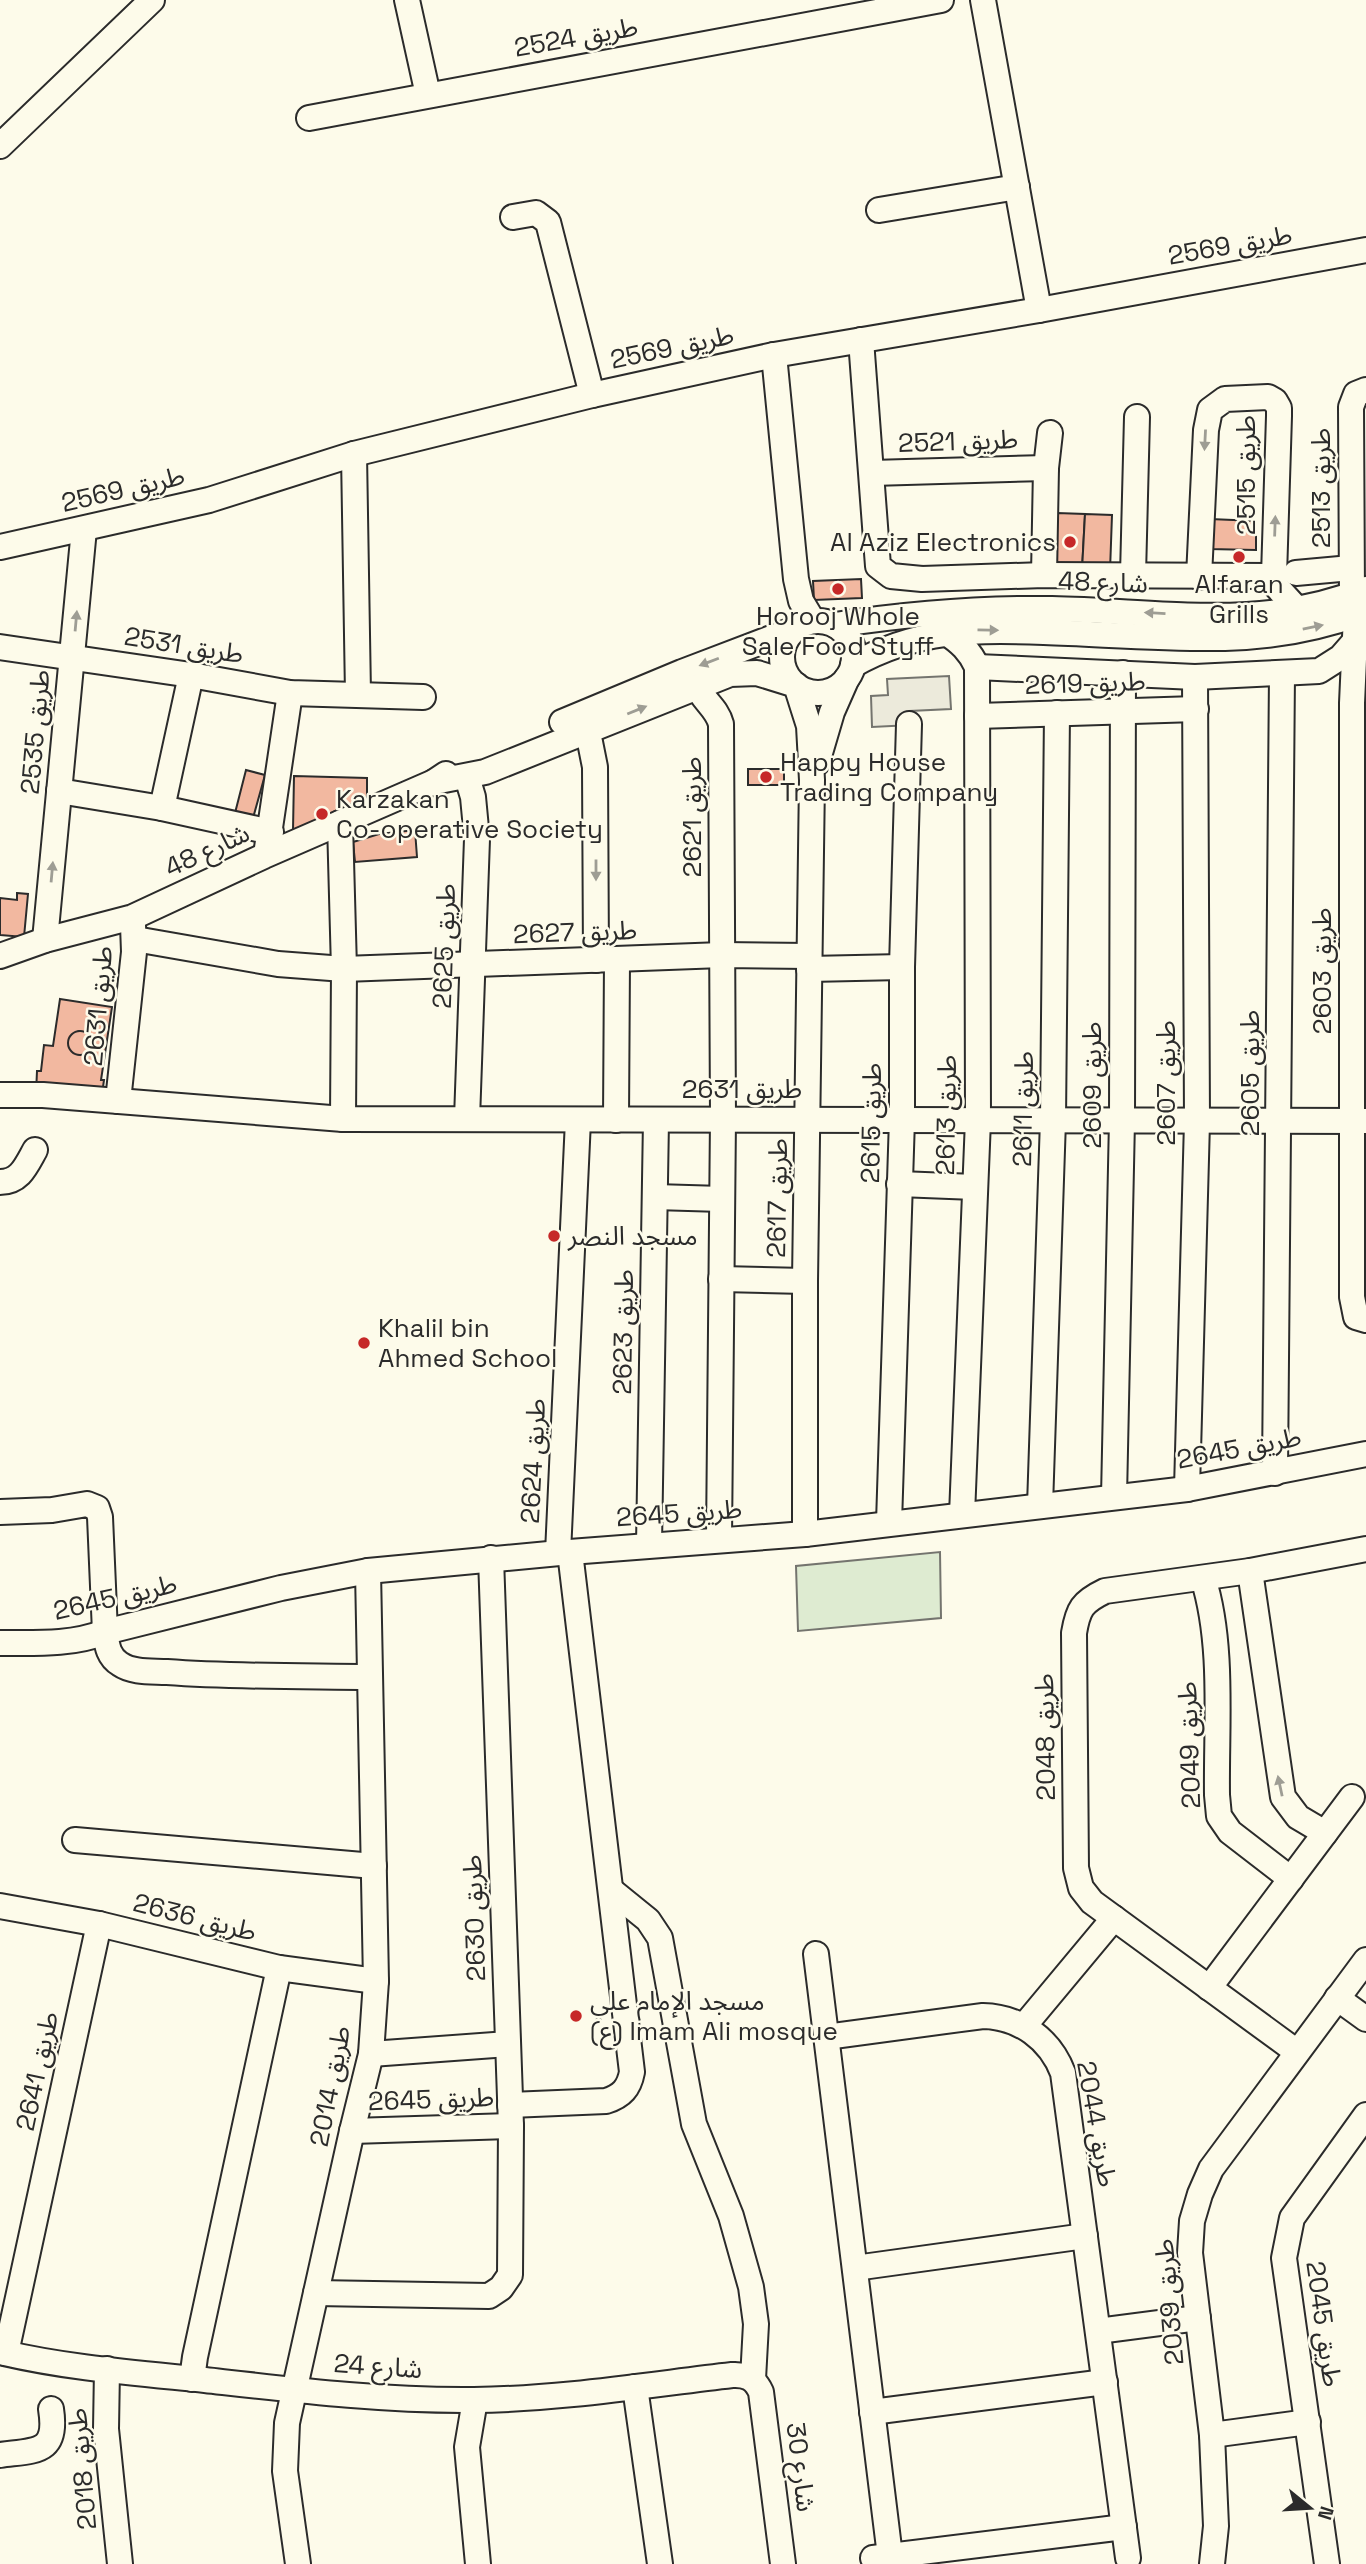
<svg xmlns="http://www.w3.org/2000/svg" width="1366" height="2564" viewBox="0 0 1366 2564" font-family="'Space Grotesk','Noto Sans Arabic',sans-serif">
<rect width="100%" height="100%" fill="#fdfbea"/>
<polygon fill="#deebd1" stroke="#74746e" stroke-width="2" points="940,1552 941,1618 798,1631 796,1566"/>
<polygon fill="#eceadb" stroke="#74746e" stroke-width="2" points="949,676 951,709 910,711 911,725 872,727 871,696 888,695 887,679"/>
<g fill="#f2b8a0" stroke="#2b2b2b" stroke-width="2" fill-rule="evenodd">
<polygon points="1057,513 1085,514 1082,570 1054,569"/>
<polygon points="1085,514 1112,515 1110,571 1082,570"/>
<polygon points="1210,519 1256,521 1256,550 1209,549"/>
<polygon points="861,579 862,598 814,600 813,581"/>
<rect x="748" y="769" width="36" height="16"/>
<polygon points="246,770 265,775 253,818 235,813"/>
<polygon points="294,776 367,778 367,804 293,830"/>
<polygon points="415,830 417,857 355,862 353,842 379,834"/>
<polygon points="17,893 28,894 24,937 0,935 0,898 17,900"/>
<path d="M60 999 112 1007 101 1080H104L102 1094H36L37 1071H41L44 1045 53 1046ZM79 1031 89 1035 92 1042 90 1050 80 1055 73 1052 69 1046 72 1035Z"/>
<circle cx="80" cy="1043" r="12"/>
</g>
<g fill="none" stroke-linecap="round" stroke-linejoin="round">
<defs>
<g id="minor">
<polyline points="407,0 428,95"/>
<polyline points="983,0 1039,310"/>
<polyline points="309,118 941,0"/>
<polyline points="0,146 152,0"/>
<polyline points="879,210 1017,187"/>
<polyline points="513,217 536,213 548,222 592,395"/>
<polyline points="861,340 878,566 891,576 922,579 1044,575 1274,576"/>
<polyline points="774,355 796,579 801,601 813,621"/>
<polyline points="354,454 358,694"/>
<polyline points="872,473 1046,468"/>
<polyline points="0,547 209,500 354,454 592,395 774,355 1039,310 1366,250"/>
<polyline points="1296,573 1351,568"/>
<polyline points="1044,575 1046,468 1050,433"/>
<polyline points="1133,575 1137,417"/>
<polyline points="1199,577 1206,430 1210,410 1225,399 1268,397 1275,401 1279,408 1279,416 1274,576 1277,587 1298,610"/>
<polyline points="1352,595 1351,407 1356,394 1366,390"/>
<polyline points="1356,615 1352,703 1352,1297 1356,1317 1366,1320"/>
<circle cx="818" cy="657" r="36"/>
<path d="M835 625C907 614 979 608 1052 609 1161 611 1262 632 1366 589"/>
<path d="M945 632C960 642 970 651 977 667L978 1120 962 1515"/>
<polyline points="0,647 191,675 290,693 423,697"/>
<path d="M853 665C917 629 973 629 1044 632 1104 634 1165 639 1225 638 1273 637 1321 628 1366 611"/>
<polyline points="977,667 1195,677 1319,671 1341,657 1355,641"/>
<path d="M697 686C703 701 717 708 721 724L723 1118 719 1540"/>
<polyline points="977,716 1196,709"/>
<polyline points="562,722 682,672 795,629"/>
<polyline points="582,732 590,742 595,767 596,960"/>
<polyline points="817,763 832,712 847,678"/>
<polyline points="467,777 473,797 477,839 467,1119"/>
<polyline points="434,782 485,772 730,674 757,673 796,685 809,726 812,780 805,1281 805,1534"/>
<polyline points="59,791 162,808 271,832"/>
<polyline points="162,808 191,675"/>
<polyline points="340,823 344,969 343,1119"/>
<polyline points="267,848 290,693"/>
<polyline points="135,939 278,964 344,969 722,955 809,956"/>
<polyline points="45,940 84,529"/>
<polyline points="0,956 45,940 133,917 264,856 434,782 446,774"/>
<polyline points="809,969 902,967"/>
<polyline points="0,1095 43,1095 343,1119 1366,1121"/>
<polyline points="118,1101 134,952 133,925"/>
<polyline points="616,1120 617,960"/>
<path d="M0 1182C20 1182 26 1166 35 1150"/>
<polyline points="899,1184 975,1187"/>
<polyline points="655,1197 722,1199"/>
<polyline points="721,1279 805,1281"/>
<polyline points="1275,1473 1282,673"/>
<polyline points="1187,1489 1197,1122 1195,677"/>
<polyline points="1114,1497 1122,1120 1123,673"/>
<polyline points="1040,1506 1053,1120 1057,713"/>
<path d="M0 1512 52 1510 87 1504 97 1508 100 1517 105 1632C107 1645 108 1657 120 1664 133 1673 152 1671 167 1672 234 1677 303 1676 370 1677"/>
<polyline points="889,1523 902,1119 902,967 909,724"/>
<polyline points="649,1545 656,1120"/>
<polyline points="558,1553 578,1120"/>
<polyline points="1250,1571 1283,1797 1298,1817 1325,1833"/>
<path d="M1203 1578C1224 1644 1216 1726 1217 1795L1219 1816 1230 1832 1291 1879"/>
<path d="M0 1643C36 1643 72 1645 105 1632L281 1588 368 1571 570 1552 805 1534 1187 1489 1366 1454"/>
<polyline points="75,1840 374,1866"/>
<polyline points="611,1890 648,1920 660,1938 694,2124 731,2216 751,2287 756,2324 753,2379"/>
<polyline points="0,1906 99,1924 279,1968 376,1981"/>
<polyline points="816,1954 890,2556"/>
<polyline points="1209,1988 1352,1797"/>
<polyline points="1337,1998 1366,2019"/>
<polyline points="1024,2026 1114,1918"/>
<path d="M826 2037 983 2016C1020 2017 1050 2039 1063 2073L1128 2558"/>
<path d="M1297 2052 1092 1902 1081 1888 1076 1868 1074 1633C1078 1609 1082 1602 1105 1591L1250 1571 1366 1549"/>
<polyline points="371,2054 508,2044"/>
<path d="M510 2105 606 2101C622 2096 629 2088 632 2072L570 1552"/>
<polyline points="352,2131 511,2126"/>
<polyline points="855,2268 1085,2236"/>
<polyline points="316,2293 489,2296 501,2288 510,2275 511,2126 491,1558"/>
<polyline points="1098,2331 1198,2318"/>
<path d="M0 2352C67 2368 136 2373 205 2380 294 2390 384 2401 474 2400 561 2399 646 2385 732 2375 747 2374 755 2379 761 2392L783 2564"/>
<polyline points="6,2353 99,1924"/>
<polyline points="107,2369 106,2429 120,2564"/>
<polyline points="192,2379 195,2357 279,1968"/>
<polyline points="635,2387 660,2564"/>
<polyline points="475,2400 467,2447 478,2564"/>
<polyline points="872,2412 1105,2382"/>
<polyline points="1212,2435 1308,2422"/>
<path d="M0 2455C36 2450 58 2454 51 2409"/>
<polyline points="873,2558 1124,2527"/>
<polyline points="298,2564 285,2471 287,2423 352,2131 371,2054 376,1981 368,1571"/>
<polyline points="1212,2564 1216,2526 1212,2435 1190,2253 1192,2221 1200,2194 1211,2169 1366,1960"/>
<polyline points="1327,2564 1284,2258 1292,2218 1366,2115"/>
</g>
</defs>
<use href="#minor" stroke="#2b2b2b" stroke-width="28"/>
<use href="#minor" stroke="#fdfbea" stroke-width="24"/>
</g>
<defs><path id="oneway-solid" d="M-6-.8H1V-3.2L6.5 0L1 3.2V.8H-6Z" transform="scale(1.75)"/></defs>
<g fill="#9e9d94">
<use href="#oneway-solid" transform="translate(1205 440) rotate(93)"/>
<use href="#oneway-solid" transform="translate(1275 526) rotate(-88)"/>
<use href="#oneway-solid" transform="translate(1155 613) rotate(-177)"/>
<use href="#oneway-solid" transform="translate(76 621) rotate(-85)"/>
<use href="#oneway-solid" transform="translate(1313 627) rotate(-12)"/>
<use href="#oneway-solid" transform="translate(988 630) rotate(1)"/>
<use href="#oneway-solid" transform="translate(709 662) rotate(159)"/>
<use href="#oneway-solid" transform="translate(637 710) rotate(-22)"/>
<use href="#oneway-solid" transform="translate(596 870) rotate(90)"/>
<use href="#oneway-solid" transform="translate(52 872) rotate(-85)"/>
<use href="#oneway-solid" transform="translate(1280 1786) rotate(-102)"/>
</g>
<g fill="#c62828" stroke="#fdfbea" stroke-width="2.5">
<circle cx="1070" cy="542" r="7"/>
<circle cx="1239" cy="557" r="7"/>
<circle cx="838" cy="589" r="7"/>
<circle cx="766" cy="777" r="7"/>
<circle cx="322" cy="814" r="7"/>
<circle cx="554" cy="1236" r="7"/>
<circle cx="364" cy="1343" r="7"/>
<circle cx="576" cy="2016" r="7"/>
</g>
<g text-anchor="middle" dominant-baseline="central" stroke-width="5" stroke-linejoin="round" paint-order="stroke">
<g font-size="26" fill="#2b2b2b" stroke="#fdfbea">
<text transform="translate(576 37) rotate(-10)">طريق 2524</text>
<text transform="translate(1230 245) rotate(-10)">طريق 2569</text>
<text transform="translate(672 347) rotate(-12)">طريق 2569</text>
<text transform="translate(958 441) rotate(-2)">طريق 2521</text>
<text transform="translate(1246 475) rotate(-90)">طريق 2515</text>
<text transform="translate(1321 488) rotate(-90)">طريق 2513</text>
<text transform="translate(123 489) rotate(-13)">طريق 2569</text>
<text transform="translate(1103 582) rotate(2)">شارع 48</text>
<text transform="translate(184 645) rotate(9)">طريق 2531</text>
<text transform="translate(1085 683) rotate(-2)">طريق 2619</text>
<text transform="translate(35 732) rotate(-85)">طريق 2535</text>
<text transform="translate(692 817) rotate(-90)">طريق 2621</text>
<text transform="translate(207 850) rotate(-25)">شارع 48</text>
<text transform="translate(575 932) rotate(-2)">طريق 2627</text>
<text transform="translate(444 946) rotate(-88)">طريق 2625</text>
<text transform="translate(1322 971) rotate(-90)">طريق 2603</text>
<text transform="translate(98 1006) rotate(-85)">طريق 2631</text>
<text transform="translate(1250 1073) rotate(-90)">طريق 2605</text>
<text transform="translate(1166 1083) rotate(-90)">طريق 2607</text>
<text transform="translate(1092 1085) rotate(-90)">طريق 2609</text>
<text x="742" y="1089">طريق 2631</text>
<text transform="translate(1023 1109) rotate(-89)">طريق 2611</text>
<text transform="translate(946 1115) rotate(-89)">طريق 2613</text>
<text transform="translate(871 1123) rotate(-89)">طريق 2615</text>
<text transform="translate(777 1198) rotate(-89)">طريق 2617</text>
<text transform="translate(623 1332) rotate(-89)">طريق 2623</text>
<text transform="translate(1239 1448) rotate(-11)">طريق 2645</text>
<text transform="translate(533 1461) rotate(-87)">طريق 2624</text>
<text transform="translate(679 1513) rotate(-4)">طريق 2645</text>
<text transform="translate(115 1597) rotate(-13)">طريق 2645</text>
<text transform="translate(1045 1737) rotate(-91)">طريق 2048</text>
<text transform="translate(1189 1745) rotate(-92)">طريق 2049</text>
<text transform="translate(195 1917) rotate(14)">طريق 2636</text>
<text transform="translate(474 1918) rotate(-92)">طريق 2630</text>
<text transform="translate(37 2071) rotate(-78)">طريق 2641</text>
<text transform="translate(330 2086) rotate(-79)">طريق 2014</text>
<text transform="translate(431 2099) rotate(-2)">طريق 2645</text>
<text transform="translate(1097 2124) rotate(80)">طريق 2044</text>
<text transform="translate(1169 2302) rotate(-95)">طريق 2039</text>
<text transform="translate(1324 2324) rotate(82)">طريق 2045</text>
<text transform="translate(378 2366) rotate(4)">شارع 24</text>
<text transform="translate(801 2467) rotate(83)">شارع 30</text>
<text transform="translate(82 2469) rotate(-95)">طريق 2018</text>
</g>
<g font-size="26" fill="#2b2b2b" stroke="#fdfbea" text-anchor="start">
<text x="1056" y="542" text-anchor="end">Al Aziz Electronics</text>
<text x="1239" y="584" text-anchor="middle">Alfaran<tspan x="1239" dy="30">Grills</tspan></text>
<text x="838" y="616" text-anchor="middle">Horooj Whole<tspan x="838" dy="30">Sale Food Styff</tspan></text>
<text x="780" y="762">Happy House<tspan x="780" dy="30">Trading Company</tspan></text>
<text x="336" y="799">Karzakan<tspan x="336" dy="30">Co-operative Society</tspan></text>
<text x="568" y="1236">مسجد النصر</text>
<text x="378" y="1328">Khalil bin<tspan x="378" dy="30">Ahmed School</tspan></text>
<text x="590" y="2001">مسجد الإمام علي<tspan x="590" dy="30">(ع) Imam Ali mosque</tspan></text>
</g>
</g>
<g transform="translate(1310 2508) rotate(108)" stroke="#fdfbea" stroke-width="5" paint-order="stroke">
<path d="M0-5L12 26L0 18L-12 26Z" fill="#2b2b2b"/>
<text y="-10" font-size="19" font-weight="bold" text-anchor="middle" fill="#2b2b2b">N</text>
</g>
</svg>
